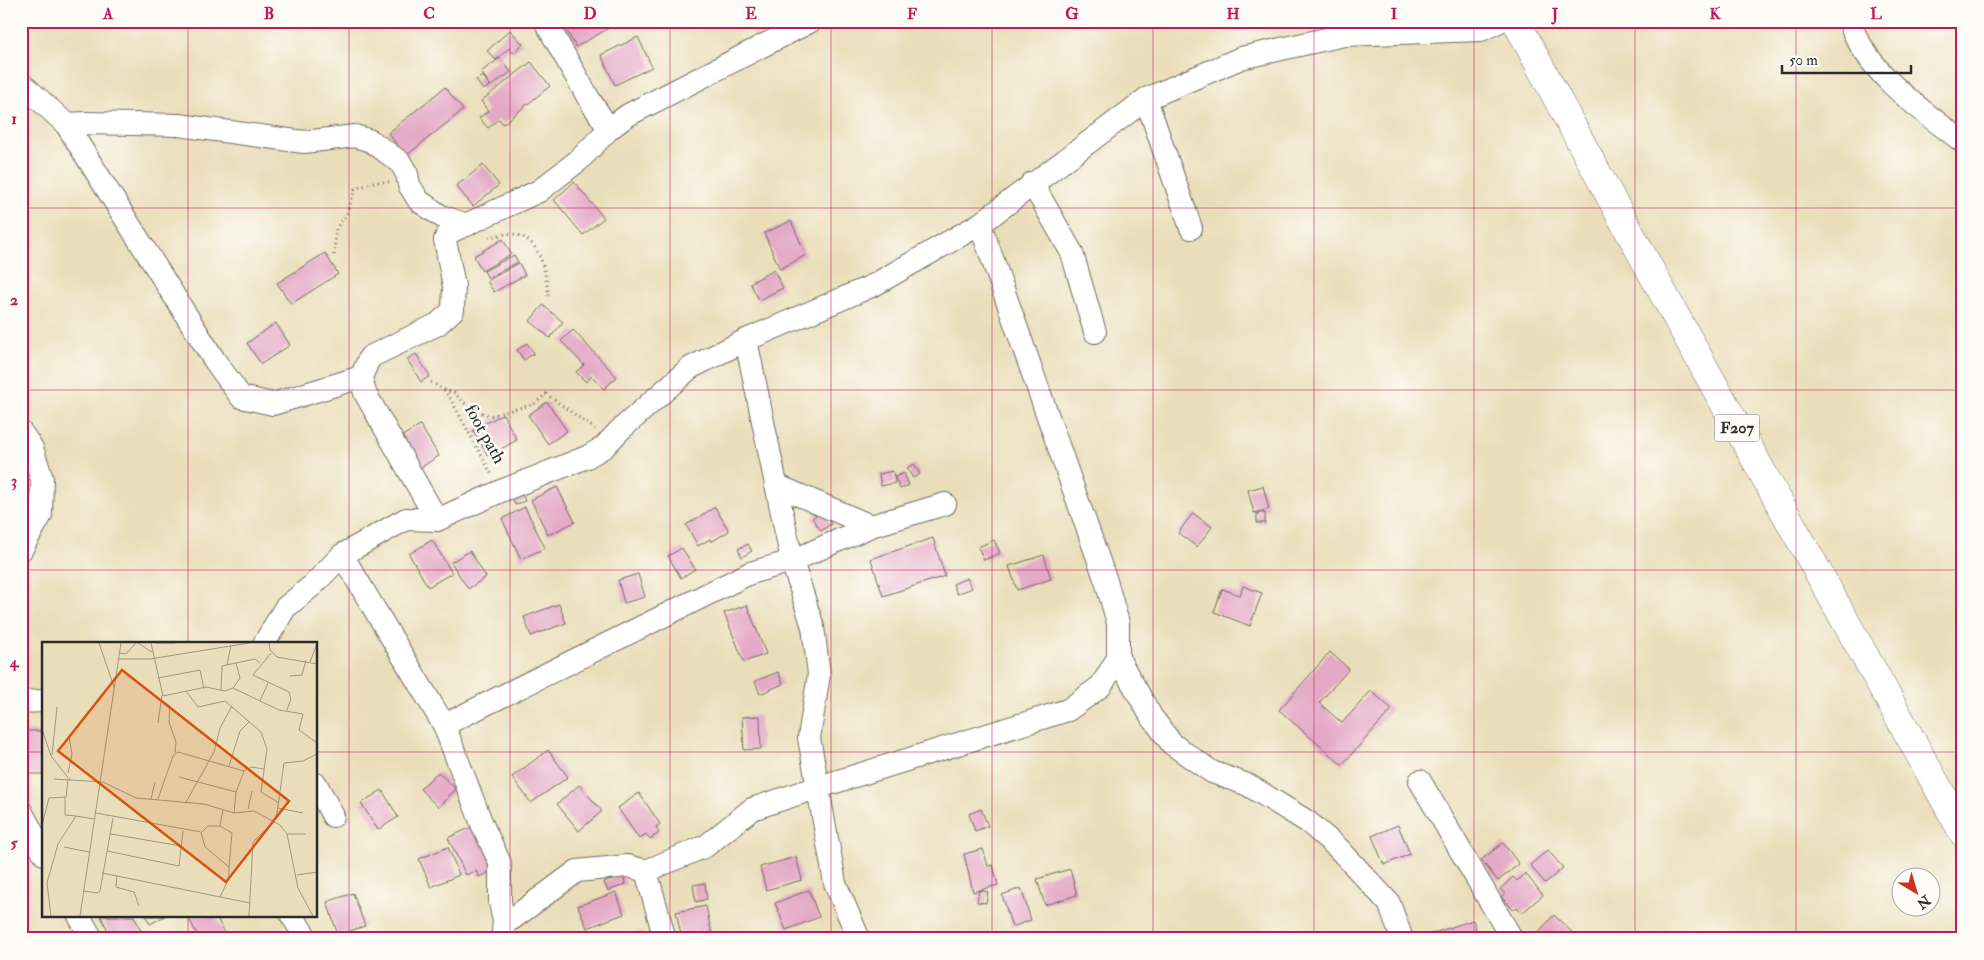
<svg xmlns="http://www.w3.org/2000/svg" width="1984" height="960" viewBox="0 0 1984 960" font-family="'IM FELL Double Pica',serif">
<rect width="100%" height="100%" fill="#fdfcf7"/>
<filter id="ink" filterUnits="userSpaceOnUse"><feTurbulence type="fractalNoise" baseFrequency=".02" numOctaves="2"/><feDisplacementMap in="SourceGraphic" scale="10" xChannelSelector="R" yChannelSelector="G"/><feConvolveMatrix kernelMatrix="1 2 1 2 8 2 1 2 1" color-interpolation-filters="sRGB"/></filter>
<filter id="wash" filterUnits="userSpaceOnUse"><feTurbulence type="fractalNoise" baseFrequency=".0096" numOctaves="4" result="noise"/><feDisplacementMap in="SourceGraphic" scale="20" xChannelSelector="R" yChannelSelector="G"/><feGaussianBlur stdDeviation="1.12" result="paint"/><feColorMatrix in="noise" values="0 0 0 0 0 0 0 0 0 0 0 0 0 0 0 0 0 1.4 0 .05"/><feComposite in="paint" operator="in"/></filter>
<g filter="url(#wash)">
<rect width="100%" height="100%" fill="#eadeba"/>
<g id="blocks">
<g fill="#e4a9c6">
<polygon points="561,21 621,21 576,47"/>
<polygon points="510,30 523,44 513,53 509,48 496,60 487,51"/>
<polygon points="638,37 652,67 615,85 601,55"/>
<polygon points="500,58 511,72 491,86 481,72"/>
<polygon points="531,62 550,86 503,124 499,119 488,128 479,118 488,111 481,101"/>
<polygon points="483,76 490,86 483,90 476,80"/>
<polygon points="445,87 463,110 406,156 388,133"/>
<polygon points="483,165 499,185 473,206 456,186"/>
<polygon points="574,182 604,218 583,235 554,200"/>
<polygon points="791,221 806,255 780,269 764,233"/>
<polygon points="503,239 511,254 482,271 474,256"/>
<polygon points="325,253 338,274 291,304 277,283"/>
<polygon points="514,255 518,262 488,278 484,271"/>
<polygon points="519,263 525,275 494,292 487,281"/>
<polygon points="774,270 783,288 759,300 750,283"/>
<polygon points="543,305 563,322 550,338 530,321"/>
<polygon points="276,323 290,345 261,364 247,343"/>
<polygon points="573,330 617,377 604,389 592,376 586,382 576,372 584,365 561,341"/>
<polygon points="527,343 534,353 524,360 517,350"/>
<polygon points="416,354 430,376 421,382 407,359"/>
<polygon points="547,402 567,431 548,444 528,415"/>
<polygon points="503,414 517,440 488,456 473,430"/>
<polygon points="420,425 439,456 415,471 396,440"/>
<polygon points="914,464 920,474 913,478 907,468"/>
<polygon points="893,471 895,483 881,486 879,474"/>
<polygon points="904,473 909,485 900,489 895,477"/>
<polygon points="1263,486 1269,509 1254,513 1248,490"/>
<polygon points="557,487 575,522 548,535 531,500"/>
<polygon points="521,491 525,501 515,505 511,495"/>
<polygon points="525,507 545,548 521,559 502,519"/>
<polygon points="715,507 729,531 711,542 710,539 698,546 686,525"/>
<polygon points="823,511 831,524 821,531 812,518"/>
<polygon points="1193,513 1212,527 1197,547 1178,533"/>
<rect x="1257" y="513" width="8" height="10"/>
<polygon points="933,538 945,576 883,596 871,559"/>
<polygon points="432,540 452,573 428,587 409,554"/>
<polygon points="994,540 1000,553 984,560 978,547"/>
<polygon points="748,544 752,551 742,557 738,549"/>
<polygon points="682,548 695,569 681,578 668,556"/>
<polygon points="470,551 486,577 468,589 451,562"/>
<polygon points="1044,555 1051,579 1017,590 1009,566"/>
<polygon points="638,574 645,597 624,603 618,580"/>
<polygon points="967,578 972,588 957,594 953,584"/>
<polygon points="1243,586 1262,593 1250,626 1214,612 1222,589 1240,595"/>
<polygon points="559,604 566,623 531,636 524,617"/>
<polygon points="747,605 766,654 744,662 724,613"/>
<polygon points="1330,652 1349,669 1319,703 1342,723 1371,691 1392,709 1342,765 1279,710"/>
<polygon points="778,672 783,684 760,694 755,681"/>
<polygon points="760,716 761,749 744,750 742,717"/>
<polygon points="25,731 44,731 44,774 26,774"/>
<polygon points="548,750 568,777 531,803 512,777"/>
<polygon points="438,772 456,789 438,807 420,789"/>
<polygon points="579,785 602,811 579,831 557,804"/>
<polygon points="382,790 398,817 378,830 361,803"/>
<polygon points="639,793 660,824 656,827 659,833 650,839 646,834 639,839 618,808"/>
<polygon points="981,809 988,826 975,831 969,814"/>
<polygon points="476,825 496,869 479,877 476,871 466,875 448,838"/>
<polygon points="1398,825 1410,854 1384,865 1372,836"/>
<polygon points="1503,843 1519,864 1498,881 1481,860"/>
<polygon points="448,847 459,875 431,887 419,859"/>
<polygon points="983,849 988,866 993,865 998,885 973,892 964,854"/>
<polygon points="1548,850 1563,868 1545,883 1530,865"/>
<polygon points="796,857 802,880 766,890 760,867"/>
<polygon points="1070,869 1077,895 1045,905 1037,879"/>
<polygon points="1525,873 1543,895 1522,913 1517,907 1513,910 1509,905 1501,897 1505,894 1500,889 1513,877 1517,881"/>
<polygon points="622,874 626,884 608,891 604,882"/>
<polygon points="705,883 707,899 696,902 693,885"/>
<polygon points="1021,888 1031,920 1012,927 1002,895"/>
<polygon points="809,890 819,917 786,930 775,903"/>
<polygon points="979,890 988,892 986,903 977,902"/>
<polygon points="616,892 624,914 587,928 578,906"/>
<polygon points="353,893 365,926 338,935 327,902"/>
<polygon points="706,906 712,935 682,939 676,912"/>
<polygon points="1554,915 1579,939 1532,939"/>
<polygon points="101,916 134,916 145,939 112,939"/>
<polygon points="146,916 165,916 150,924"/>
<polygon points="188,916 216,916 225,934 215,939 199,939"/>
<polygon points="1473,920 1479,939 1426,939 1425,936"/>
<polygon points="642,931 645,939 624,939"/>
</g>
</g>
</g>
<g filter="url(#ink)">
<use href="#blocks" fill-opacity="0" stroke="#6e6a5d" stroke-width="1"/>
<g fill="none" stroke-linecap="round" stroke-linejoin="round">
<defs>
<g id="minor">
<polyline points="545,21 589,99 609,129"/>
<path d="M1849 21C1869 75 1919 108 1963 142"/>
<polyline points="21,83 66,124 86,123 179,125 304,142 355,136 371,141 400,162 407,174 409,185 419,201 441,216 467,225"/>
<polyline points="1146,99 1191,228"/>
<polyline points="66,124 215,361 241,397 273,404 361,377"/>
<polyline points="1032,183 1072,253 1095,332"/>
<polyline points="746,340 792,561 813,627 819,674 809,738 835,883 859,939"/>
<polyline points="21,432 32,448 42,479 41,515 21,550"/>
<polyline points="776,485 871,526"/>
<polyline points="437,520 365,393 361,377 370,357 438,324 453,310 454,286 445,240 448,233 539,191 579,160 609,129 628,115 811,21"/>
<polyline points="342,555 444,725 482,824 500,863 500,902 504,922 502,939"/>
<polyline points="264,644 285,608 313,585 342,555 406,519 437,520 501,491 587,457 604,447 619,431 690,368 746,340 874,285 980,224 1146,99 1241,58 1344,35 1481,30 1500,21"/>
<polyline points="1118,658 1151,716 1172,744 1212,772 1248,785 1308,822 1338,848 1389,903 1402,939"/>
<polyline points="21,702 44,701"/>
<polyline points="444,725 750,573 792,561 871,526 945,504"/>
<polyline points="1420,781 1512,939"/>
<polyline points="316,784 333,816"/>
<polyline points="21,811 44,854"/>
<polyline points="646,871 665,939"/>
<polyline points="79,916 92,939"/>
<polyline points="292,916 307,939"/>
<polyline points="504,922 512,919 577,871 628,866 646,871 706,846 752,809 819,787 1068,710 1101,686 1118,658 1118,623 1106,581 980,224"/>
</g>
<path id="major" d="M1516 21C1660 294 1814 562 1963 833"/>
</defs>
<use href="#minor" stroke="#6e6a5d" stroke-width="24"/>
<use href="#major" stroke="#6e6a5d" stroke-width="29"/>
<g stroke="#6e6a5d" stroke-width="3" stroke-dasharray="1 4" stroke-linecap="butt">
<path d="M489 237C496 236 506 233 513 234 543 239 544 272 549 296"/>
<polyline points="334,255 336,229 347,213 355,189 374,182 389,182"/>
<polyline points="431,382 444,390 450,398 492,475"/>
<polyline points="444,390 454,393 470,408 490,416 534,404 546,394 595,429"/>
<polyline points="992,939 997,932 1004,939"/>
</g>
<use href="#minor" stroke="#fff" stroke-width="22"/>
<use href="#major" stroke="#fff" stroke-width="28"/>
</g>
</g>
<path fill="none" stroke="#c2185b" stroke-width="1" stroke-opacity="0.55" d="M188 21V644M349 21V939M510 21V939M670 21V939M831 21V939M992 21V939M1153 21V939M1314 21V939M1474 21V939M1635 21V939M1796 21V939M21 208H1963M21 390H1963M21 570H1963M21 752H44M316 752H1963M188 916V939"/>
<g text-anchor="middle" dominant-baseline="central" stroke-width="5" stroke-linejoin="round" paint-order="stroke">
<rect fill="#fdfcf7" stroke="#6a6a68" stroke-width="1" x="1714.5" y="414.5" width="45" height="27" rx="4"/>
<g font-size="16" font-weight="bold" fill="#2b2b2b">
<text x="1737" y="428">F207</text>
</g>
<g font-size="18" fill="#2b2b2b" stroke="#fdfcf7">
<text transform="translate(485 434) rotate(61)">foot path</text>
</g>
</g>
<g transform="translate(42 642)">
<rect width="275" height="275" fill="#eadeba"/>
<path fill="none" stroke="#9e9681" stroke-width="1" d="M57 1 72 45M96 1 110 10M109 1 121 54 164 45 183 49 191 46 237 68 261 72 257 88 275 101M114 1H133M227 1 228 8 235 15 275 22M78 11 84 12 94 1M229 11 211 33 247 50 249 57 245 68M77 17H108L207 1M268 20 275 2M185 23 189 3M248 34 260 33 264 18M116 36 158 28 162 47M191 46 198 36 194 21M179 48 180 24 213 17 218 21M144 49 156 65 183 59 219 90 225 107 219 150 237 161M119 58 128 64 127 80 134 100 133 111M218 59 226 41M116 81 120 53M0 87 9 114 28 138M10 113 15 65M187 124 198 89 207 80M26 131 30 112 27 95M137 135 194 150M12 137 61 140 94 156 162 162 192 171 212 169 238 183 245 192 256 246 271 274M23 156V173L34 174M109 157 113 140M116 157 131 114 136 110 202 129M143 162 172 110 178 86 190 64M236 166 261 171M206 167 210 149M54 171 159 190M192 171 194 150 202 129 209 125 222 127M0 183 7 156 24 155 26 138M178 184 190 191 187 225M159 190 163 205 187 225V236L178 255M160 190 166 184H178L181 167M69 192 139 204M245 192H264M22 205 47 210M65 209 137 224 141 189M60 231 208 261M255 233 275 230M75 234 74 245 92 250 97 264M42 249 55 251 58 249 71 176M9 274 5 241 16 202 34 174 52 177M38 274 79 1M207 274 211 200 231 181 235 171 242 121 261 119 275 112"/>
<path fill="#d5540f" fill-opacity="0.15" stroke="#d5540f" stroke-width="2.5" d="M80 28 247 159 184 240 16 109Z"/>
<rect width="275" height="275" fill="none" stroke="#2b2b2b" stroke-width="2.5"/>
</g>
<rect width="1984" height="960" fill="none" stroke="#fdfcf7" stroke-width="55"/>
<g transform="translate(1916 892) rotate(142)"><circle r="24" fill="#fdfcf7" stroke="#a9a8a5"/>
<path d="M0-4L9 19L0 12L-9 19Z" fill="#c8321e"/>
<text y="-8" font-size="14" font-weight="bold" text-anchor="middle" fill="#2b2b2b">N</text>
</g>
<path d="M1782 65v8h129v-8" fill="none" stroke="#2b2b2b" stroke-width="2.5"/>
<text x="1789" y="65" font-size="15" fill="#2b2b2b" stroke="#fdfcf7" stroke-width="4" paint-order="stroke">50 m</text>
<rect x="28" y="28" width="1928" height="904" fill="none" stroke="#c2185b" stroke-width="2"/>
<g font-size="16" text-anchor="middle" font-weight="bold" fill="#c2185b">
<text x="108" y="19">A</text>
<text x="269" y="19">B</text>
<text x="429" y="19">C</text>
<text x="590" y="19">D</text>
<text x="751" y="19">E</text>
<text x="912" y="19">F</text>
<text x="1072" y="19">G</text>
<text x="1233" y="19">H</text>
<text x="1394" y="19">I</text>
<text x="1555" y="19">J</text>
<text x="1715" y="19">K</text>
<text x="1876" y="19">L</text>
<text x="14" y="124">1</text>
<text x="14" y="305">2</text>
<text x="14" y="486">3</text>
<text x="14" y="667">4</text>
<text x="14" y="848">5</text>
</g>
</svg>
